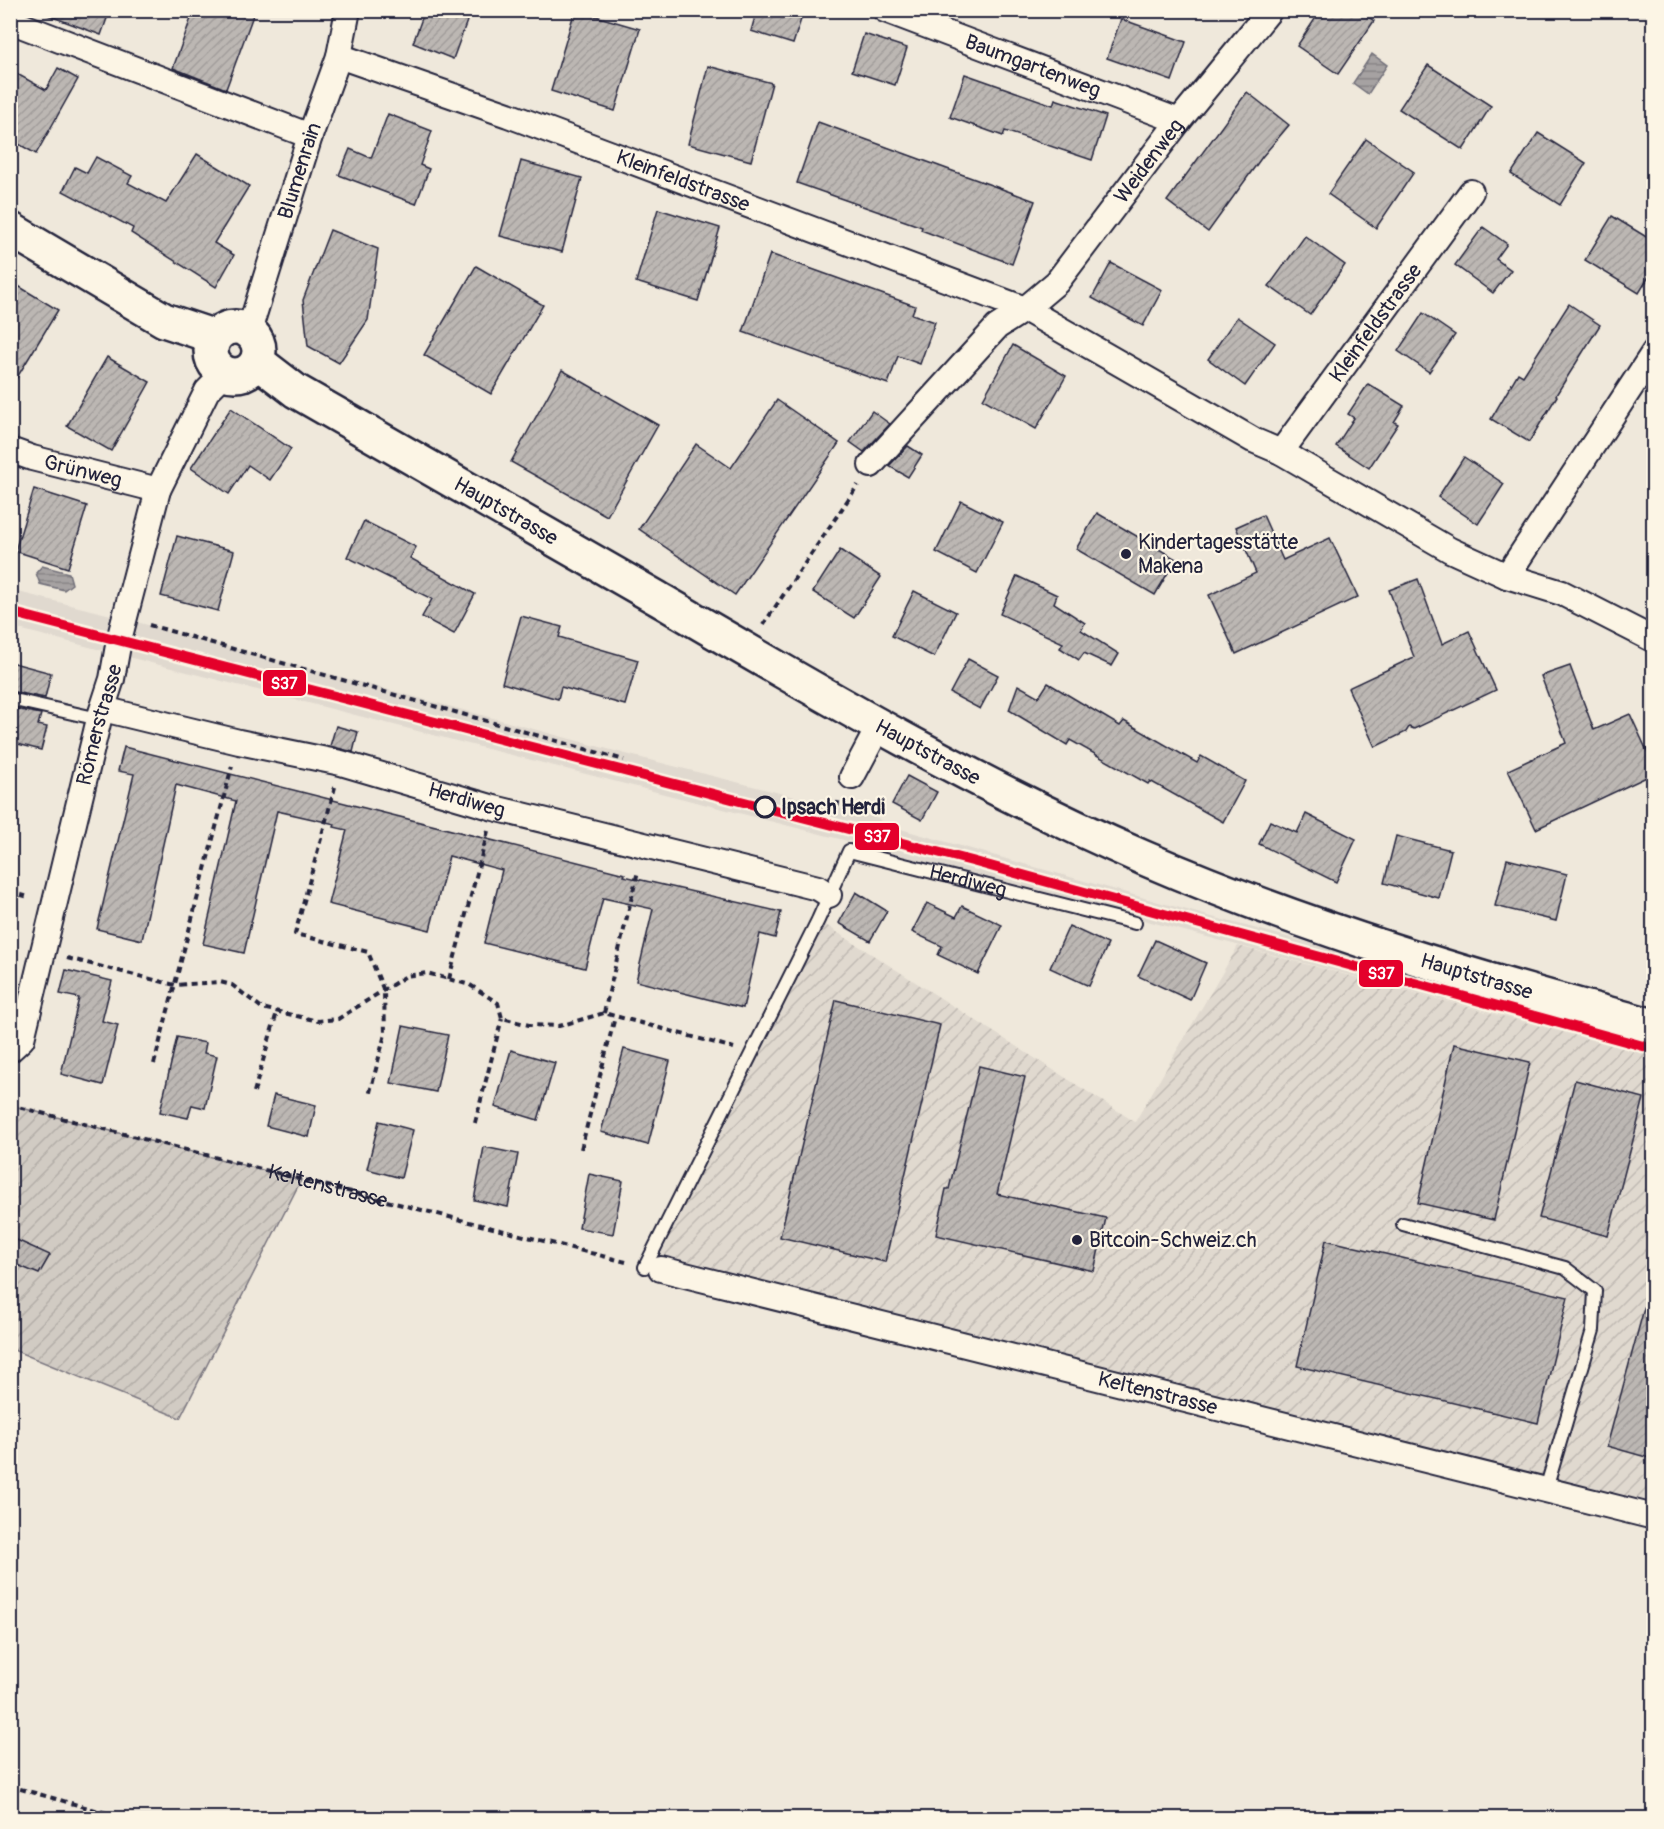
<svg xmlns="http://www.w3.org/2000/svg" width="1664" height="1829" viewBox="0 0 1664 1829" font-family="Pangolin,sans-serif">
<defs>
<pattern id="industrial-furrows" width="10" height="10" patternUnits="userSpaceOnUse" patternTransform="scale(1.5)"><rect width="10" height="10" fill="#e0d9cf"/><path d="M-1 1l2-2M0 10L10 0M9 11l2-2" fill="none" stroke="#c0bab3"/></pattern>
<pattern id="garden-furrows" width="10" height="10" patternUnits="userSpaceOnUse" patternTransform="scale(1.5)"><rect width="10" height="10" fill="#d1cbc3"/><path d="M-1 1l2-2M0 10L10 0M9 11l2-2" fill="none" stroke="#b3aea8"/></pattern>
<pattern id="water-rules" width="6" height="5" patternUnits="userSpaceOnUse" patternTransform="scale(1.5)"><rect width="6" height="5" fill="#a6a2a2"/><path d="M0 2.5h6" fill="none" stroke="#878485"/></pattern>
<pattern id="building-hatch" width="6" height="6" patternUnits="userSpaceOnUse" patternTransform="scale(1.5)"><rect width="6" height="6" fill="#bcb7b3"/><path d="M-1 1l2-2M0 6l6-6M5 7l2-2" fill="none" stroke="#a19d9b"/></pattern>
</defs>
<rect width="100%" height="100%" fill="#efe8db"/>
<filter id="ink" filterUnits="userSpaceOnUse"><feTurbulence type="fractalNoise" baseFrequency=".0167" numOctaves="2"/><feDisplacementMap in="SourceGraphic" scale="12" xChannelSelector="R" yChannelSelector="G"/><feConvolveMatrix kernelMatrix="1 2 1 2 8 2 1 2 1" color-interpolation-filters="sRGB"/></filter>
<g filter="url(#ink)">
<polygon fill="#e0d9cf" points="10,590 107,614 626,754 878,818 883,824 1208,916 1653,1034 1653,1056 840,839 11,627"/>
<polygon fill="url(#industrial-furrows)" points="818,920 1135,1122 1238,946 1653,1056 1653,1517 645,1267"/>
<polygon fill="url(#garden-furrows)" stroke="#7a767f" stroke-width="1.5" points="10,1105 301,1180 180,1418 11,1349"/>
<g fill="url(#water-rules)" stroke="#716f79" stroke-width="1.5">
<polygon points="1372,54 1387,65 1368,94 1353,83"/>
<polygon points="42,566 69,573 72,584 64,590 40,584 36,573"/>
</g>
<g fill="url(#building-hatch)" stroke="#22223b" stroke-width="1.5">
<polygon points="42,10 110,10 101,35 42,13"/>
<polygon points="194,10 255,10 226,89 173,68"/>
<polygon points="425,10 471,10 453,59 413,43"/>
<polygon points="575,10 640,29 615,111 551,91"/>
<polygon points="757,10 804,10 793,44 751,31"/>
<polygon points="1321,10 1359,10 1374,21 1338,74 1297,46"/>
<polygon points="1121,19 1186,42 1172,81 1107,58"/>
<polygon points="864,34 907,48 895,85 852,71"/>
<polygon points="1428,65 1491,106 1463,150 1399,109"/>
<polygon points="708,66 772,83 751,161 688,144"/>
<polygon points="58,68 78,79 36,154 10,139 10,70 46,90"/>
<polygon points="965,74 1053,105 1055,99 1106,116 1092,160 1005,131 1003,136 950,117"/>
<polygon points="1247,92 1289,125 1262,157 1208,232 1167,201"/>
<polygon points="388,114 432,131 420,165 429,169 416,204 339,175 350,149 371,158"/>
<polygon points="818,122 1035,201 1012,264 921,230 922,227 797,183"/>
<polygon points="1538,133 1586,163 1560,205 1511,174"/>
<polygon points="1366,139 1414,172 1376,228 1328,194"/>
<polygon points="197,154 249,186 214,243 234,255 216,287 131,233 133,228 63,191 75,167 87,173 96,157 132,176 128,183 166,203"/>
<polygon points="521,161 582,178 562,252 500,236"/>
<polygon points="658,209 720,228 698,301 636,282"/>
<polygon points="1612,216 1653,241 1653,270 1639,293 1585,260"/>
<polygon points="1483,227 1507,244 1496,259 1511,270 1493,293 1455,265"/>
<polygon points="330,230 378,249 368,320 339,363 308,346 303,300"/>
<polygon points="1305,236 1345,265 1310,315 1269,286"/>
<polygon points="770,254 915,306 912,314 935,322 920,364 898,356 888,384 743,332"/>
<polygon points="1111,263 1162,290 1143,326 1092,298"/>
<polygon points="476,266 543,305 491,394 424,355"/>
<polygon points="10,281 58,310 10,389"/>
<polygon points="1569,304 1600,325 1556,395 1557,396 1529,442 1491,419 1518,373 1523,376"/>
<polygon points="1423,313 1455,335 1429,372 1398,351"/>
<polygon points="1237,317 1275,343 1245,386 1208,359"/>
<polygon points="1013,345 1066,376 1036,429 983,399"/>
<polygon points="107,357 150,382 111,451 67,426"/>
<polygon points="562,370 658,425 607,516 511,462"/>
<polygon points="1368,384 1404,406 1394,422 1398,424 1369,468 1336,446 1354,418 1348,414"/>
<polygon points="777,400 839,443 735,595 639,529 696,444 731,468"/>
<polygon points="231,408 291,449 270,480 248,465 229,494 191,468"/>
<polygon points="872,411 890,424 864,452 850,442"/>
<polygon points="908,446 922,455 908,477 889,466"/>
<polygon points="1464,457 1504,484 1478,524 1438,497"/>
<polygon points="34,489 87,506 68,568 15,551"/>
<polygon points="961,501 1003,522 977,573 936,552"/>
<polygon points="1097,513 1176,559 1155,595 1076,549"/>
<polygon points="1263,515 1283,560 1330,538 1358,597 1236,654 1209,595 1256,573 1236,527"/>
<polygon points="364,521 416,547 410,558 475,594 454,634 422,617 432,599 347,557"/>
<polygon points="177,536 234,551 218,611 161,596"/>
<polygon points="840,550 881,577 854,618 813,592"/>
<polygon points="1017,576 1057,595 1054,603 1085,623 1081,630 1119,654 1112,666 1084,653 1079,660 1060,648 1063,643 1000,614"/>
<polygon points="1418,579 1442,644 1469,631 1496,690 1414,729 1409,727 1406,732 1375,747 1348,688 1414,657 1389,590"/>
<polygon points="914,591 956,612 934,657 892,636"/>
<polygon points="521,616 562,627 559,637 638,660 625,705 561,687 558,699 502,683"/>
<polygon points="968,659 998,675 980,709 950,693"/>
<polygon points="10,662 51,673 45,698 10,691"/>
<polygon points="1570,666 1594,730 1630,714 1653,764 1653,774 1536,829 1508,770 1566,743 1541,676"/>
<polygon points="1048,683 1120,726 1124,721 1197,763 1201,756 1245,781 1223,822 1150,781 1148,784 1070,740 1067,745 1009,710 1018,685 1039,697"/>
<polygon points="10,708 41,714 38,725 47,727 41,750 10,742"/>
<polygon points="336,726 358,732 353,752 330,746"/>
<polygon points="124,747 625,874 624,876 781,912 775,938 760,934 743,1008 636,981 653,909 603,898 585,968 484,943 502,870 449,856 430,930 328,904 347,830 334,827 335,824 277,811 244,953 203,944 236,801 176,785 142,940 97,929 134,774 118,771"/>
<polygon points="907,776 937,792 922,820 892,804"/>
<polygon points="1306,814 1356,839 1336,882 1259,844 1270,821 1297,833"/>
<polygon points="1396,836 1451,850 1439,898 1384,883"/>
<polygon points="1507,859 1567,874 1556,921 1495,906"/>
<polygon points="856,892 887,911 870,941 839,923"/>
<polygon points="927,903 956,917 962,906 1002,925 978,974 938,955 942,946 912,932"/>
<polygon points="1069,926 1108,944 1089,986 1050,968"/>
<polygon points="1155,940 1206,963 1190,1000 1138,976"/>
<polygon points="66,970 112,981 102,1021 118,1025 103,1085 61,1074 79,998 60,994"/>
<polygon points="836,1000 940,1025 885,1262 780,1237"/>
<polygon points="403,1026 448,1035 436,1092 391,1083"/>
<polygon points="177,1037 206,1043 204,1053 217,1056 205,1108 192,1105 188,1118 160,1112"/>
<polygon points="1454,1044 1530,1062 1494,1220 1418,1203"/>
<polygon points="624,1049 670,1061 648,1145 601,1132"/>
<polygon points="511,1050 555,1063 538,1120 495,1107"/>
<polygon points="979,1066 1025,1077 997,1194 1106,1218 1094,1271 936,1235 946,1189 949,1189"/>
<polygon points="1575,1080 1644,1098 1608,1236 1539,1218"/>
<polygon points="274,1095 316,1105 309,1137 266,1126"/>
<polygon points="379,1121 413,1130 401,1178 367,1169"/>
<polygon points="484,1147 518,1154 508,1207 474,1200"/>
<polygon points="589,1174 623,1181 613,1234 579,1228"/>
<polygon points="10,1237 50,1255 39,1274 10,1262"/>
<polygon points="1326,1240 1568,1297 1538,1423 1297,1366"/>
<polygon points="1646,1301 1653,1302 1653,1459 1607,1446"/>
</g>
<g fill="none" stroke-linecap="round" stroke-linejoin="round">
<defs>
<g id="lane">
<polyline points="10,699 99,719"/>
<polyline points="1403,1224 1565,1268 1595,1291 1593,1330 1546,1489"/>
<path id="s2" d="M645 1267 818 920 849 851 1135 923"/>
</g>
<g id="street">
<path id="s3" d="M885 10 1179 121"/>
<polyline points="10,21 310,136"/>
<path id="s4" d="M339 56 508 115 1025 309 1253 440 1281 452 1450 550 1507 576 1562 593 1654 640"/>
<path id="s5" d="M249 331 310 136 339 56 348 10"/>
<path id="s6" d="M10 450 32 458 158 490"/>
<path id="s7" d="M1281 452 1471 192"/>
<path id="s8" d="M871 465 997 327 1025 309 1057 282 1179 121 1270 10"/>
<polyline points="1507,576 1654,352"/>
<path id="s9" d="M103 709 239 742 341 763 494 808 818 888 829 895"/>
<polyline points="852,777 879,726"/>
<path id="s10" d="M10 1050 22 1039 99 719 112 679 119 640 158 490 207 391 225 373"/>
<path id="s11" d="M661 1269 1654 1517"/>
</g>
<g id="secondary">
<polyline points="10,229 164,320 215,337"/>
<circle cx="235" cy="351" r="24"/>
<path id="s12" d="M257 361 296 391C416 460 537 528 657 598 816 691 975 785 1144 858 1309 929 1480 980 1654 1026"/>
</g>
</defs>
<use href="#lane" stroke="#22223b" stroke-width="16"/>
<use href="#street" stroke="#22223b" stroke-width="28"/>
<use href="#secondary" stroke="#22223b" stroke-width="38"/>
<g stroke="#22223b" stroke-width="4" stroke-dasharray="6 4.5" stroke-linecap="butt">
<polyline points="149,625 624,760"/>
<polyline points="763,625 858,485"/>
<polyline points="335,787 295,934 368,952 384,991 385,1034 369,1096"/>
<polyline points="837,807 839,798"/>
<polyline points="10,892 29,897"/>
<polyline points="67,958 175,985 220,982 232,985 262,1008 318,1021 338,1019 406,976 427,973 470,985 498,1003 502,1018 529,1025 559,1026 604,1013 734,1048"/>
<polyline points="449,979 488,831"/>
<polyline points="604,1013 638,871"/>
<polyline points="154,1064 232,766"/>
<polyline points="254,1092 277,1012"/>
<path id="s1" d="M10 1105 626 1262"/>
<polyline points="475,1123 502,1018"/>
<polyline points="581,1149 615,1017"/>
<polyline points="10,1786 124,1818"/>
</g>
<use href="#lane" stroke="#fcf5e5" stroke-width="12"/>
<use href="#street" stroke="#fcf5e5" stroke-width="24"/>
<use href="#secondary" stroke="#fcf5e5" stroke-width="33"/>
<defs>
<polyline id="rail-1" points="10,612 972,861 1654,1049"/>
</defs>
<use href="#rail-1" stroke="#fcf5e5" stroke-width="15"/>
<use href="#rail-1" stroke="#e4002b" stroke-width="10"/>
</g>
</g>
<g fill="#22223b" stroke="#fcf5e5" stroke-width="2">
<circle cx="1126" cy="554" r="6"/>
<circle cx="1077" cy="1240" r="6"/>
</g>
<circle fill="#fcf5e5" stroke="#22223b" stroke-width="3" cx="765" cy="807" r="10"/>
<g text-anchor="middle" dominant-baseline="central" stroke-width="4.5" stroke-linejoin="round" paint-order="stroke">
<g font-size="21" fill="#22223b" stroke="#fcf5e5">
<text stroke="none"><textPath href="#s3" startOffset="158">Baumgartenweg</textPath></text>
<text stroke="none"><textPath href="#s8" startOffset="414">Weidenweg</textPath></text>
<text stroke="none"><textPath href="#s5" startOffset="168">Blumenrain</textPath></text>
<text stroke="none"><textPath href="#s4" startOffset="366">Kleinfeldstrasse</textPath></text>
<text stroke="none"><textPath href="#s7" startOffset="160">Kleinfeldstrasse</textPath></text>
<text stroke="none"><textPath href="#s6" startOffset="76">Grünweg</textPath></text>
<text stroke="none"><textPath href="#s12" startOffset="291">Hauptstrasse</textPath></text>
<text stroke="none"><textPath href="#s10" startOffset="340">Römerstrasse</textPath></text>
<text stroke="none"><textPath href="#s12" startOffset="777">Hauptstrasse</textPath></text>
<text stroke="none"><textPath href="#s9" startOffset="375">Herdiweg</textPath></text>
<text stroke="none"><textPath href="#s2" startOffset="586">Herdiweg</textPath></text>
<text stroke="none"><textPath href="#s12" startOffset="1371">Hauptstrasse</textPath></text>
<text stroke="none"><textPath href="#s1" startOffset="328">Keltenstrasse</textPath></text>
<text stroke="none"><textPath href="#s11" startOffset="512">Keltenstrasse</textPath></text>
</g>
<g font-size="21" fill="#22223b" stroke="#fcf5e5" text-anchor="start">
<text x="1138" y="542">Kindertagesstätte<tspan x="1138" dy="24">Makena</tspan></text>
<text x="1089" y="1240">Bitcoin-Schweiz.ch</text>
</g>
<g font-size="21" font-weight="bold" fill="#22223b" stroke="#fcf5e5" text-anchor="start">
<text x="781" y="807">Ipsach Herdi</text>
</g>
</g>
<g stroke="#fcf5e5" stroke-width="2">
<rect x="262" y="669" width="45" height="28" rx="6" fill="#e4002b"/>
<rect x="854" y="822" width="46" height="29" rx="6" fill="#e4002b"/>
<rect x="1358" y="959" width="46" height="29" rx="6" fill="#e4002b"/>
</g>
<g font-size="16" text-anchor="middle" font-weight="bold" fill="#fff">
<text x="284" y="689">S37</text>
<text x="877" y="842">S37</text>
<text x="1381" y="979">S37</text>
</g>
<rect width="1664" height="1829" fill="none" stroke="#fcf5e5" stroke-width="36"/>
<rect x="18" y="18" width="1628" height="1793" fill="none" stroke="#22223b" stroke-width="2" filter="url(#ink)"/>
</svg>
